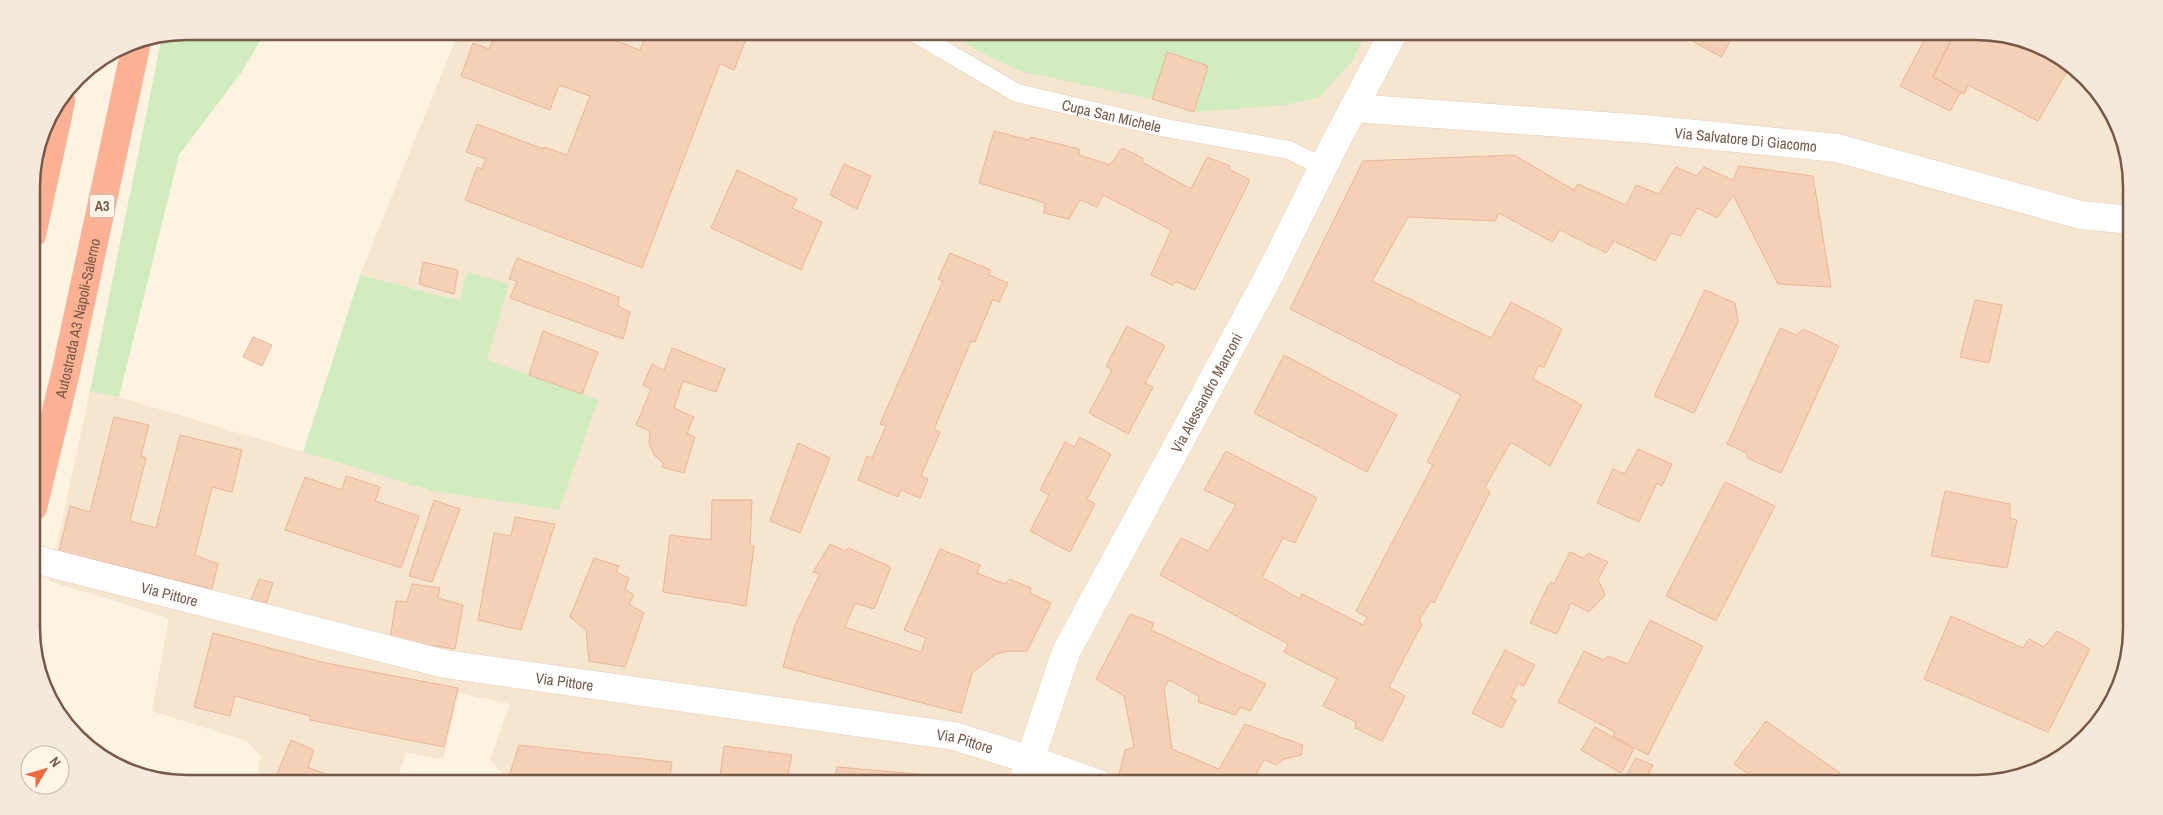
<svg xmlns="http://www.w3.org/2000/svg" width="2163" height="815" viewBox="0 0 2163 815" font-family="'Archivo Narrow',sans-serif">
<rect width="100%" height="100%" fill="#fef3e1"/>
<polygon fill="#f6e5cf" points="459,31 943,31 993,59 1152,99 1194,112 1351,63 1368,31 1976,31 2026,39 2093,85 2120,127 2130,166 2132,628 2124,678 2105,715 2071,752 2026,775 1986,783 502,784 505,776 490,760 510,704 459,693 443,759 406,753 396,784 255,784 261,756 246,741 152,711 169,618 49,581 90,391 119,397 432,491 559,510 460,301 360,275"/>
<g fill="#d1ecbf">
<polygon points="187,31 266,31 241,73 179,155 119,397 90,391 162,36"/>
<polygon points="943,31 1368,31 1351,63 1319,97 1285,105 1194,112 1152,99 1023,72 993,59"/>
<polygon points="467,272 509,284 487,360 598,400 559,510 432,491 303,452 360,275 460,301"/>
</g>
<g fill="#f5d0b7" stroke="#e9b696">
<polygon points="496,31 591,31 640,50 647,31 749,31 734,70 720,64 642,268 465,200 477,167 482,169 486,159 466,152 477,124 543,149 544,147 567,155 590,96 559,85 550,110 461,76 473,43 489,49"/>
<polygon points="1674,31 1736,31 1721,57"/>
<polygon points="1929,31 1939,31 1952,38 1933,77 1961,92 1950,111 1900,86"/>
<polygon points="1939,31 1976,31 2026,39 2069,68 2038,121 1968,85 1964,94 1933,77 1952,38"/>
<polygon points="1167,52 1208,66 1194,112 1152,99"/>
<polygon points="994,131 1029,140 1031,137 1079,149 1079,155 1110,165 1122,148 1143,158 1142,162 1191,189 1207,157 1230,166 1229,169 1250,180 1195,290 1176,282 1172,285 1151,275 1171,230 1103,195 1097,207 1080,200 1069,219 1044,213 1045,203 979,183"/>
<polygon points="1514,155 1574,190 1578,184 1626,205 1636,185 1659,194 1676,167 1697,176 1704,167 1733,180 1739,166 1813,176 1831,287 1778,284 1733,195 1717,218 1697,208 1681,236 1671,233 1655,261 1614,241 1606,253 1560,230 1552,242 1499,213 1495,221 1408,217 1372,281 1491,338 1511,302 1562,329 1544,367 1538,366 1533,379 1582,405 1550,466 1511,442 1485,487 1490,492 1434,603 1431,601 1419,620 1422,624 1389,687 1405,696 1382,741 1355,728 1356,722 1323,706 1337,679 1284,652 1288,644 1160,575 1181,538 1208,551 1236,505 1204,490 1226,451 1317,498 1295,543 1283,538 1262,577 1300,599 1302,594 1363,625 1367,617 1356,611 1433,465 1427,462 1461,395 1290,309 1363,161"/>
<polygon points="844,164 871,176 857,209 830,195"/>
<polygon points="737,170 797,199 792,208 822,222 801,270 711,228"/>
<polygon points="950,253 991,270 989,275 1008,283 999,302 993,299 975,342 971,341 934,429 940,432 921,476 928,479 920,498 901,490 898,497 858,480 867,456 872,458 886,426 880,424 943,281 938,279"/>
<polygon points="517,258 619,297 618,306 630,312 623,339 510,298 517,281 509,279"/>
<polygon points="423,262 458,270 454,294 419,284"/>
<polygon points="1705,290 1735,303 1738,322 1694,413 1654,396"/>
<polygon points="1975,300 2002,305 1989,363 1960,357"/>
<polygon points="1127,326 1165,346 1145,383 1153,387 1128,434 1089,413 1112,370 1106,366"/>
<polygon points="1780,328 1796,335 1803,329 1839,346 1781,473 1747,458 1747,453 1727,444"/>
<polygon points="543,331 598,352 582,394 529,375"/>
<polygon points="253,337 272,345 262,366 243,357"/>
<polygon points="672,348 725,369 716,392 683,381 674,408 694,417 687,433 695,437 684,473 662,467 663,463 654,455 649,443 650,431 636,425 651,389 643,385 652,364 664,370"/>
<polygon points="1284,355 1397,415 1367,472 1254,413"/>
<polygon points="114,417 149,425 141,456 146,458 130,521 156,528 180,435 242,450 232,492 212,487 195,555 218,564 212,589 59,551 70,506 90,512"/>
<polygon points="1079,437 1111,454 1087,499 1095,504 1070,552 1030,531 1049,495 1040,490 1065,442 1075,447"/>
<polygon points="798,443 830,458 800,533 770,521"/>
<polygon points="1638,449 1672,464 1662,486 1657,483 1639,522 1597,503 1613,469 1625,474"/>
<polygon points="346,476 380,487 375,501 419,516 401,568 285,530 305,477 342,490"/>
<polygon points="1725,482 1775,506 1716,621 1666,596"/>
<polygon points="1945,491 2010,504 2010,518 2017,520 2007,568 1931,556"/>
<polygon points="434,500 460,509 432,582 409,576"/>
<polygon points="712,500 752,500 750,545 754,547 746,606 663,592 670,535 711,540"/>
<polygon points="515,517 555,524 521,630 478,620 494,533 511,536"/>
<polygon points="830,544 846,551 848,548 891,567 874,609 855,603 845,627 921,652 926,638 904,630 940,549 980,565 977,573 1005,584 1010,579 1031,588 1030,593 1051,603 1027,651 1008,651 996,654 972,673 961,713 783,667 795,625 820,574 813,572"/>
<polygon points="1570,552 1584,558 1588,553 1608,562 1598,579 1605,595 1589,612 1571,603 1557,634 1530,623 1550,582 1554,584"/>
<polygon points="594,558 619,566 616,572 629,578 625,589 634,595 629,604 644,613 625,667 589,661 586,630 570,617"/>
<polygon points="259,579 273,583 266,604 251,600"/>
<polygon points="412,584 440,588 438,598 463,605 455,649 390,639 396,601 407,602"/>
<polygon points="1130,614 1154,623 1151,630 1266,684 1250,711 1241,707 1235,715 1198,702 1199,696 1169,680 1164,688 1172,749 1219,769 1245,724 1303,745 1301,755 1284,759 1276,765 1264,760 1250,784 1117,782 1125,750 1134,747 1124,696 1096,679"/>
<polygon points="1951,616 2023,648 2029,639 2044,647 2057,631 2090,649 2048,732 1924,679"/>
<polygon points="1650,620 1703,646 1648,755 1613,736 1615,732 1558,702 1584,651 1603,660 1608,656 1628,664"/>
<polygon points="213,633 326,663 458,688 444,747 310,720 310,716 235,696 230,716 194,707"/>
<polygon points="1505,650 1535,665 1524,686 1518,683 1511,697 1516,700 1502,728 1472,713"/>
<polygon points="1766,721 1840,773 1833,783 1761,783 1734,764"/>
<polygon points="1595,727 1634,749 1621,773 1581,750"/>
<polygon points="291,740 314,750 308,767 350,784 273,784"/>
<polygon points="519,745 672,762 669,784 507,783"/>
<polygon points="724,746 792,755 786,784 719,784"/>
<polygon points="1636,758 1653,765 1643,783 1622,783"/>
<polygon points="837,767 940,776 939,784 834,784"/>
</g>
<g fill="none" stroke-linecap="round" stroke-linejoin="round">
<defs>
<g id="lane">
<path id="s1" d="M911 31 1017 93 1166 128 1289 150 1323 167"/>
</g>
<g id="street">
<path id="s2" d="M1353 108 1645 129 1837 148 2081 215 2131 220"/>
<path id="s3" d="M34 559 445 664 954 736 1031 760"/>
</g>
<g id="secondary">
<polyline points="1031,760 1099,784"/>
<path id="s4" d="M1022 784 1066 652 1270 274 1332 149 1394 31"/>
</g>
<g id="highway">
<polyline points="32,234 61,101"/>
<path id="s5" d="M33 507 66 371 137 41"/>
</g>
</defs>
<use href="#lane" stroke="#e2cfbc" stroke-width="19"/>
<use href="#street" stroke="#e2cfbc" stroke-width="29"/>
<use href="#secondary" stroke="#ead2bc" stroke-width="29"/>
<use href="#highway" stroke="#ded7d3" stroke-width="29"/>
<use href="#lane" stroke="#fff" stroke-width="18"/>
<use href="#street" stroke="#fff" stroke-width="28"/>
<use href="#secondary" stroke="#fff" stroke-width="28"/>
<use href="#highway" stroke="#fcb094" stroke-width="28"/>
</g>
<g text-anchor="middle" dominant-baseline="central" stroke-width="4" stroke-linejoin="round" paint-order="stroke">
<rect fill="#fff6e9" stroke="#a08777" stroke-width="1" x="89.5" y="194.5" width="25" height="23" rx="4"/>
<g font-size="14" font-weight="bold" fill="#775846">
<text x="102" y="206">A3</text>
</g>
<g font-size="15" fill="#775846" stroke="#fff6e9">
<text stroke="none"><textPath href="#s1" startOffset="220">Cupa San Michele</textPath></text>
<text stroke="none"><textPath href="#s2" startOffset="394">Via Salvatore Di Giacomo</textPath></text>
<text stroke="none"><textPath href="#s5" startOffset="194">Autostrada A3 Napoli-Salerno</textPath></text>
<text stroke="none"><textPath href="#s4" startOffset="434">Via Alessandro Manzoni</textPath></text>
<text stroke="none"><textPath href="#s3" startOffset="140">Via Pittore</textPath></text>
<text stroke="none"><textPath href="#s3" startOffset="545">Via Pittore</textPath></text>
<text stroke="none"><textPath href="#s3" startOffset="950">Via Pittore</textPath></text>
</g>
</g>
<path d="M0 0H2163V815H0ZM187 40H1976A147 147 0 0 1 2123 187V628A147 147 0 0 1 1976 775H187A147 147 0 0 1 40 628V187A147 147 0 0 1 187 40Z" fill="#f4e9dc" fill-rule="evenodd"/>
<path fill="none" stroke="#775846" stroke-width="2.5" d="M187 40H1976A147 147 0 0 1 2123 187V628A147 147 0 0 1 1976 775H187A147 147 0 0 1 40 628V187A147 147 0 0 1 187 40Z"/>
<g transform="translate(45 770) rotate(52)"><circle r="24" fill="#fff6e9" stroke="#c9b7a8"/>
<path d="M0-4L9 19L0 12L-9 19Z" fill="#f0673e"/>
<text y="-8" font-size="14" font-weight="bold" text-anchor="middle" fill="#775846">N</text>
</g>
</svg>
